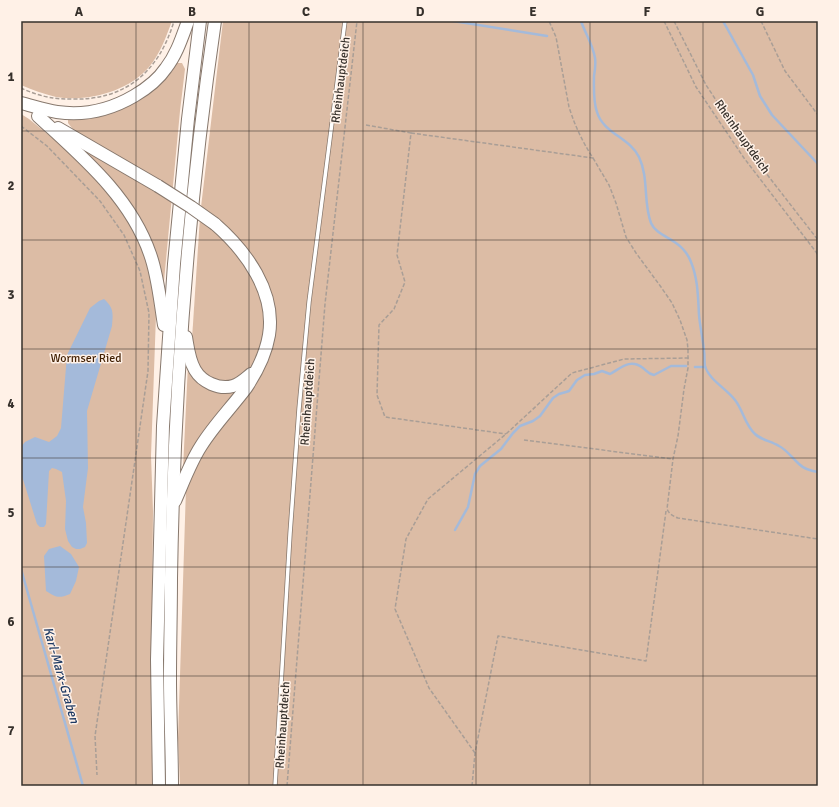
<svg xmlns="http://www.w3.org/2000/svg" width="839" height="807" viewBox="0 0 839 807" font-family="Signika,sans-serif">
<rect width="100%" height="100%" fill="#fff1e7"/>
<g fill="#dcbca5">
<path d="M21 21H172C166 37 160 54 149 67 128 92 87 102 56 97 44 94 32 90 21 85Z"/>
<polygon points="223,21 818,21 818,786 180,786 178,738 186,488 198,460 263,364 269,297 201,207"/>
<polygon points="177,63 182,63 185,69 180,111 164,281 163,281 154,251 67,138 75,132 68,123 68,120 70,118 91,117"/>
<polygon points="21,114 29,119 61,145 84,166 108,192 124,215 135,232 149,268 156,315 151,456 153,511 151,725 153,786 21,786"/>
<polygon points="200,217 208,223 243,261 261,293 266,329 254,366 240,378 226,382 208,378 195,361 192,339"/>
<polygon points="188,364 192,372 238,388 183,469"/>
</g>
<g fill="#a4bada">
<path d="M104 299C114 308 113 313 112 326L87 411 88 468 83 507 86 523 87 543 85 547 80 549H76L72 547 68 541 65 529 66 501 62 472 56 469 52 468 49 471 46 524 44 527H40L37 524 21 473V447L25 442 35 437 49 442 57 436 61 428 67 355 90 308 99 301Z"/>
<path d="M60 546 71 554 79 567 76 581 70 594C58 599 56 597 46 591L44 556 49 549Z"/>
</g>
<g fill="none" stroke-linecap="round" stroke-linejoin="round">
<g stroke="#a4bada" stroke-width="2.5">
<polyline points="453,21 547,36"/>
<path d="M581 21C585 33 593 45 595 58 596 64 595 70 594 76 594 87 593 101 597 112 603 133 630 138 639 157 649 178 643 202 651 223 655 233 668 237 676 243 683 248 688 254 691 262 698 279 698 297 699 315 700 327 703 339 704 351 705 356 704 362 705 366 709 380 727 389 735 400 743 410 745 425 755 434 761 440 771 441 779 446 787 450 792 458 799 464 804 469 811 471 818 472"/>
<polyline points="723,21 753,75 760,96 772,115 818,164"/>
<polyline points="695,367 705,367"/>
<path d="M455 530 468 507 475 474 480 466 501 449 513 433 520 426 533 421 540 416 553 398 559 394 566 392 569 391 577 380 585 375 594 374 602 371 610 374C621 368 630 358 643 368 647 371 648 374 654 375L671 366H686"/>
<polyline points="21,569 83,786"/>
</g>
<defs>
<polyline id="service" points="275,786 290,534 299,409 309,302 345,21"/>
<g id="trunk">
<path d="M21 103C33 106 45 110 57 112 84 116 110 110 134 96 146 89 158 80 166 68 177 54 182 37 188 21"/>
<path d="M38 116C81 156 130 196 150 254 158 276 160 301 164 325"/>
<polyline points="58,128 158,186"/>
<path d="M186 337C188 349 189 360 195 370 202 382 219 390 233 386 240 384 245 379 251 374"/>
<path d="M175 501C183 483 190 463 201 446 214 425 231 408 246 388 256 373 266 353 269 335 276 292 246 251 215 224"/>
<polyline points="159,786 157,660 163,426 174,264 188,119 200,21"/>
<path d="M172 786C172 750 170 714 170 678 170 645 171 611 171 578 174 392 188 206 215 21"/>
</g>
</defs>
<use href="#service" stroke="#87786d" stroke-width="5"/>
<use href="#trunk" stroke="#87786d" stroke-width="14"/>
<g stroke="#a99e96" stroke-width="1.5" stroke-dasharray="4 2" stroke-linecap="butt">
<polyline points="664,21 696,87 744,158 816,252 818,256"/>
<polyline points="674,21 706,85 755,159 818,240"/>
<polyline points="761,21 785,71 818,115"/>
<path d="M21 88C29 92 44 97 53 98 59 99 65 99 71 99 125 101 159 72 174 21"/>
<polyline points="366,125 411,133 397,255 405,282 394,309 379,325 377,395 385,417 506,434"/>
<polyline points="21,126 47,146 100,201 124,235 140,271 149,313 148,371 95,736 97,775"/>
<path d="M411 133 593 158C582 141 575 126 569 107L556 37 549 21"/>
<path d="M593 158 609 185 616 203 626 237 636 253 661 287 672 303 680 320 687 340 688 349V368L684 389 678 436 673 459 667 509C669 514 673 516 678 518L818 539"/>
<polyline points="524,440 673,459"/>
<polyline points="475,753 429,688 395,609 406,539 428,499 506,434 572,373 624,359 689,358"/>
<polyline points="287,786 325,304 357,21"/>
<polyline points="472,786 475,753 498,636 646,661 666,511"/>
</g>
<use href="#service" stroke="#fff" stroke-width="3.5"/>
<use href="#trunk" stroke="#fff" stroke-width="12"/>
<defs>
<polyline id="trunk-bridge" points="158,186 191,207 215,224"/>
</defs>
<use href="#trunk-bridge" stroke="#87786d" stroke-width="14" stroke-linecap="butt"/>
<use href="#trunk-bridge" stroke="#fff" stroke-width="12"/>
</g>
<path fill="none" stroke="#36302b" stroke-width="1" stroke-opacity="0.55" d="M136 21V786M249 21V786M363 21V786M476 21V786M590 21V786M703 21V786M21 131H818M21 240H818M21 349H818M21 458H818M21 567H818M21 676H818"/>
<g text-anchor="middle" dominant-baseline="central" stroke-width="3" stroke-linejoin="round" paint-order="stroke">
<g font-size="12" fill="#36302b" stroke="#fff1e7">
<text transform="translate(341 80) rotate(-83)">Rheinhauptdeich</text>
<text transform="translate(742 137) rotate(55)">Rheinhauptdeich</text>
<text transform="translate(308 402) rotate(-86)">Rheinhauptdeich</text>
<text transform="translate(283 725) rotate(-86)">Rheinhauptdeich</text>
</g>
<g font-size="12" fill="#401f02" stroke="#fff1e7">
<text x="86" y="358">Wormser Ried</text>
</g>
<g font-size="13" font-style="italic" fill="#1e3a64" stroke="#fff1e7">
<text transform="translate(61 675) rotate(74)">Karl-Marx-Graben</text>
</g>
</g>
<rect width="839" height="807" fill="none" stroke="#fff1e7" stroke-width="44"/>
<rect x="22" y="22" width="795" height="763" fill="none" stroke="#36302b" stroke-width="1.5"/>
<g font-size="13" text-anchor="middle" font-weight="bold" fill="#36302b">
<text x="79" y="16">A</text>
<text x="192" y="16">B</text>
<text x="306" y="16">C</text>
<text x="420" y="16">D</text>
<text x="533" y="16">E</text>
<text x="647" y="16">F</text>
<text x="760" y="16">G</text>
<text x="11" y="81">1</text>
<text x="11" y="190">2</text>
<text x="11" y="299">3</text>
<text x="11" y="408">4</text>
<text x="11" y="517">5</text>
<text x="11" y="626">6</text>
<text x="11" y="735">7</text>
</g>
</svg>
